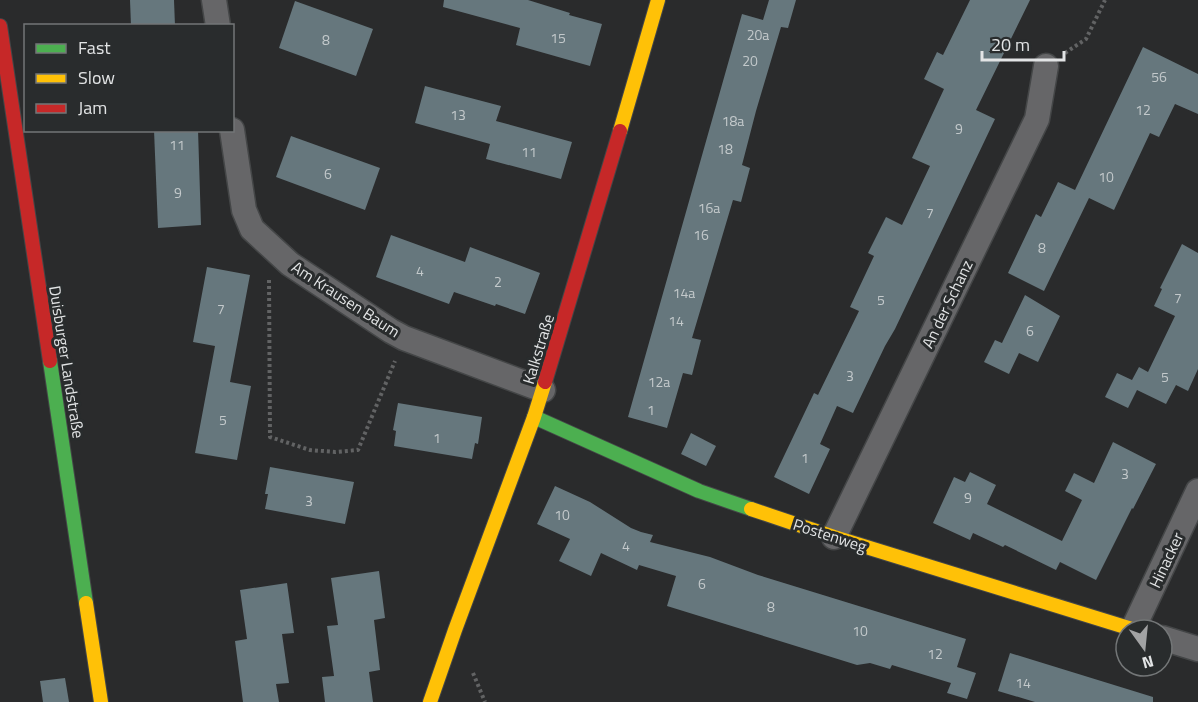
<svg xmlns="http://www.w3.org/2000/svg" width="1198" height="702" viewBox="0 0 1198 702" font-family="'Titillium Web',sans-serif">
<rect width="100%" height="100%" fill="#2a2b2c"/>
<g fill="#66777d">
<polygon points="130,0 174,0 175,26 131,26"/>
<polygon points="444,0 528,0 570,13 569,15 602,24 590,66 516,45 520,28 443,7"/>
<polygon points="769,0 796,0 788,28 781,27 756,111 742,165 750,168 741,202 733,200 692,338 701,340 692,375 683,373 667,428 628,417 742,14 763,20"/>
<polygon points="970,0 1030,0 976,110 995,119 895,329 885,346 853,413 837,406 820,444 830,449 809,494 774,477 814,393 818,395 859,311 850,307 874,256 868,253 886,217 902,225 930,166 912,158 944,89 924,79 937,52 943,55"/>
<polygon points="295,1 373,29 356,76 279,48"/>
<polygon points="1143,47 1198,74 1198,114 1175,104 1159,137 1150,133 1114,210 1089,198 1044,291 1008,273 1036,214 1041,217 1058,182 1075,190"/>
<polygon points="425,86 501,106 496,121 572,142 561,179 486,159 490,144 415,123"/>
<polygon points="154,130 198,130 201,225 158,228"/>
<polygon points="291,136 380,168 365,210 276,177"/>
<polygon points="391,235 465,262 470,247 540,273 525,314 496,304 495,306 454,292 449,304 376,277"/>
<polygon points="1182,244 1198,253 1198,369 1188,391 1176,385 1166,404 1137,390 1128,408 1105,397 1117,373 1132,380 1139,367 1148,372 1175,316 1154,306 1162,289 1160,288"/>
<polygon points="207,267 250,275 230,382 251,386 237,460 195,453 215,346 193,342"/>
<polygon points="1025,295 1060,316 1038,362 1019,353 1009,374 984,362 995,340 1002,343"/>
<polygon points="398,403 482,417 478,444 475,443 472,459 394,446 396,431 393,430"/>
<polygon points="691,433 716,446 706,466 681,454"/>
<polygon points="1113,442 1156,464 1133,509 1132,508 1096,580 1060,562 1056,570 1005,545 1003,547 973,533 970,540 933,523 954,477 965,482 970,472 996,485 987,504 1062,541 1082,500 1065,491 1074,473 1094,483"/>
<polygon points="270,467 354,482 345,524 265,509 268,494 265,494"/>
<polygon points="555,486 590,502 631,528 641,532 653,535 650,542 710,557 758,575 966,639 957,667 976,673 967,699 947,693 951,683 892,665 890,669 870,663 857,665 667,606 676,576 639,565 637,570 601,553 591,576 559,561 570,539 537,524"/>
<polygon points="379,571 385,618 374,620 380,670 369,672 373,702 325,702 322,677 334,676 327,626 338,625 331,578"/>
<polygon points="287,583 294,633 282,634 289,683 276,684 279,702 243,702 235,641 247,639 240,590"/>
<polygon points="1010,653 1153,697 1153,702 1035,702 998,691"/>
<polygon points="65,678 69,702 43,702 40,681"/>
</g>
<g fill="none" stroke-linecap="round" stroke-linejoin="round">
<defs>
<g id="street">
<polyline points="214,0 218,26"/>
<polyline points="232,130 244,210 252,229 290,264 391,331 404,338 543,390"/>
<polyline points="834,537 1037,119 1046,66"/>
<polyline points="1133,629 1198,491"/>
<polyline points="1162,638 1198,649"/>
</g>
<g id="fast">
<polyline points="50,361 86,603"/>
<polyline points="534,417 699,491 751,509"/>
</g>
<g id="slow">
<polyline points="620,131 658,0"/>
<polyline points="751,509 834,537 1135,630"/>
<polyline points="86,603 101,702"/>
<polyline points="430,702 455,630 534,417 545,382"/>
</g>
<g id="jam">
<polyline points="0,26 50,361"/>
<polyline points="545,382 620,131"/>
</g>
</defs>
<use href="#street" stroke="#444647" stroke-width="27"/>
<use href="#fast" stroke="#444647" stroke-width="16"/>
<use href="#slow" stroke="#444647" stroke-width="16"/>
<use href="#jam" stroke="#444647" stroke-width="16"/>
<g stroke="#626364" stroke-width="4" stroke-dasharray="3 3" stroke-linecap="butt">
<polyline points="1065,53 1086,39 1105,0"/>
<polyline points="269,280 270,437 310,450 335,452 358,450 395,361"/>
<polyline points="473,673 485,702"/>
</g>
<use href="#street" stroke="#666668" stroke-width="24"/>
<use href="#fast" stroke="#4caf50" stroke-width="14"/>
<use href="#slow" stroke="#ffc107" stroke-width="14"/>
<use href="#jam" stroke="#c62828" stroke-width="14"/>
</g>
<g text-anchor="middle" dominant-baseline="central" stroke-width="6" stroke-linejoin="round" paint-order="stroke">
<g font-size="14" fill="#c3c9cb">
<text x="758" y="34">20a</text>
<text x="558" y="37">15</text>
<text x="326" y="39">8</text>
<text x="750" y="60">20</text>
<text x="1159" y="76">56</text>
<text x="1143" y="109">12</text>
<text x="458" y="114">13</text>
<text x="733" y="120">18a</text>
<text x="959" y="128">9</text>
<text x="177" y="144">11</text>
<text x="725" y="148">18</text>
<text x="529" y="151">11</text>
<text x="328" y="173">6</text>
<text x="1106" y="176">10</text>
<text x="178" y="192">9</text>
<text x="709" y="207">16a</text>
<text x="930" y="212">7</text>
<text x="701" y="234">16</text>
<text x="1042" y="247">8</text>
<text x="420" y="270">4</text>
<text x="498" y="281">2</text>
<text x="684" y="292">14a</text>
<text x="1178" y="297">7</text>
<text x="881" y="299">5</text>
<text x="221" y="308">7</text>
<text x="676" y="320">14</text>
<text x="1030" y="330">6</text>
<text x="850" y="375">3</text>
<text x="1165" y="376">5</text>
<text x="659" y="381">12a</text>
<text x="651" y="409">1</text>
<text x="223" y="419">5</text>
<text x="437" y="437">1</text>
<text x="805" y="457">1</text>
<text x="1125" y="473">3</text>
<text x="968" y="497">9</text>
<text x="309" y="500">3</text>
<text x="562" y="514">10</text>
<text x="626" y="545">4</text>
<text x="702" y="583">6</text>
<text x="771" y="606">8</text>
<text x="860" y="630">10</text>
<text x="935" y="653">12</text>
<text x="1023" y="682">14</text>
</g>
<g font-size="16" fill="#e2e4e5" stroke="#292c2d">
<text transform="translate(346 299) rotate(33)">Am Krausen Baum</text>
<text transform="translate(947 304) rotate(-64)">An der Schanz</text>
<text transform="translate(538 349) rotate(-73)">Kalkstraße</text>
<text transform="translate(67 362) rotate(81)">Duisburger Landstraße</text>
<text transform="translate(830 535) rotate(18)">Postenweg</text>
<text transform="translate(1166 560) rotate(-65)">Hinacker</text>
</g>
</g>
<rect x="24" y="24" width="210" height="108" fill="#292c2d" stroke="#737677" stroke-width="1.5"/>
<rect x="36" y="44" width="30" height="9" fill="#4caf50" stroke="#737677" stroke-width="1.5"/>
<text x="78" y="54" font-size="18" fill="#e2e4e5">Fast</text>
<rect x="36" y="74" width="30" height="9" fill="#ffc107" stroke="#737677" stroke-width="1.5"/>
<text x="78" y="84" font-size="18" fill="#e2e4e5">Slow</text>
<rect x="36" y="104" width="30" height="9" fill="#c62828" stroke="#737677" stroke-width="1.5"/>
<text x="78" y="114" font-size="18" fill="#e2e4e5">Jam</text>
<g transform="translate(1144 648) rotate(165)"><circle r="28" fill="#292c2d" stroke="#737677" stroke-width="1.5"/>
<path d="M0-4.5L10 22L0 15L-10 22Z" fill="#a2a3a4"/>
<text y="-9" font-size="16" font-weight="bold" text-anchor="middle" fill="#e2e4e5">N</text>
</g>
<path d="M982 51v9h82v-9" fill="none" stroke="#e2e4e5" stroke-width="3"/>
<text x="991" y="51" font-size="18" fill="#e2e4e5" stroke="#292c2d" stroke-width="4.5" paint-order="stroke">20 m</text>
</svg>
